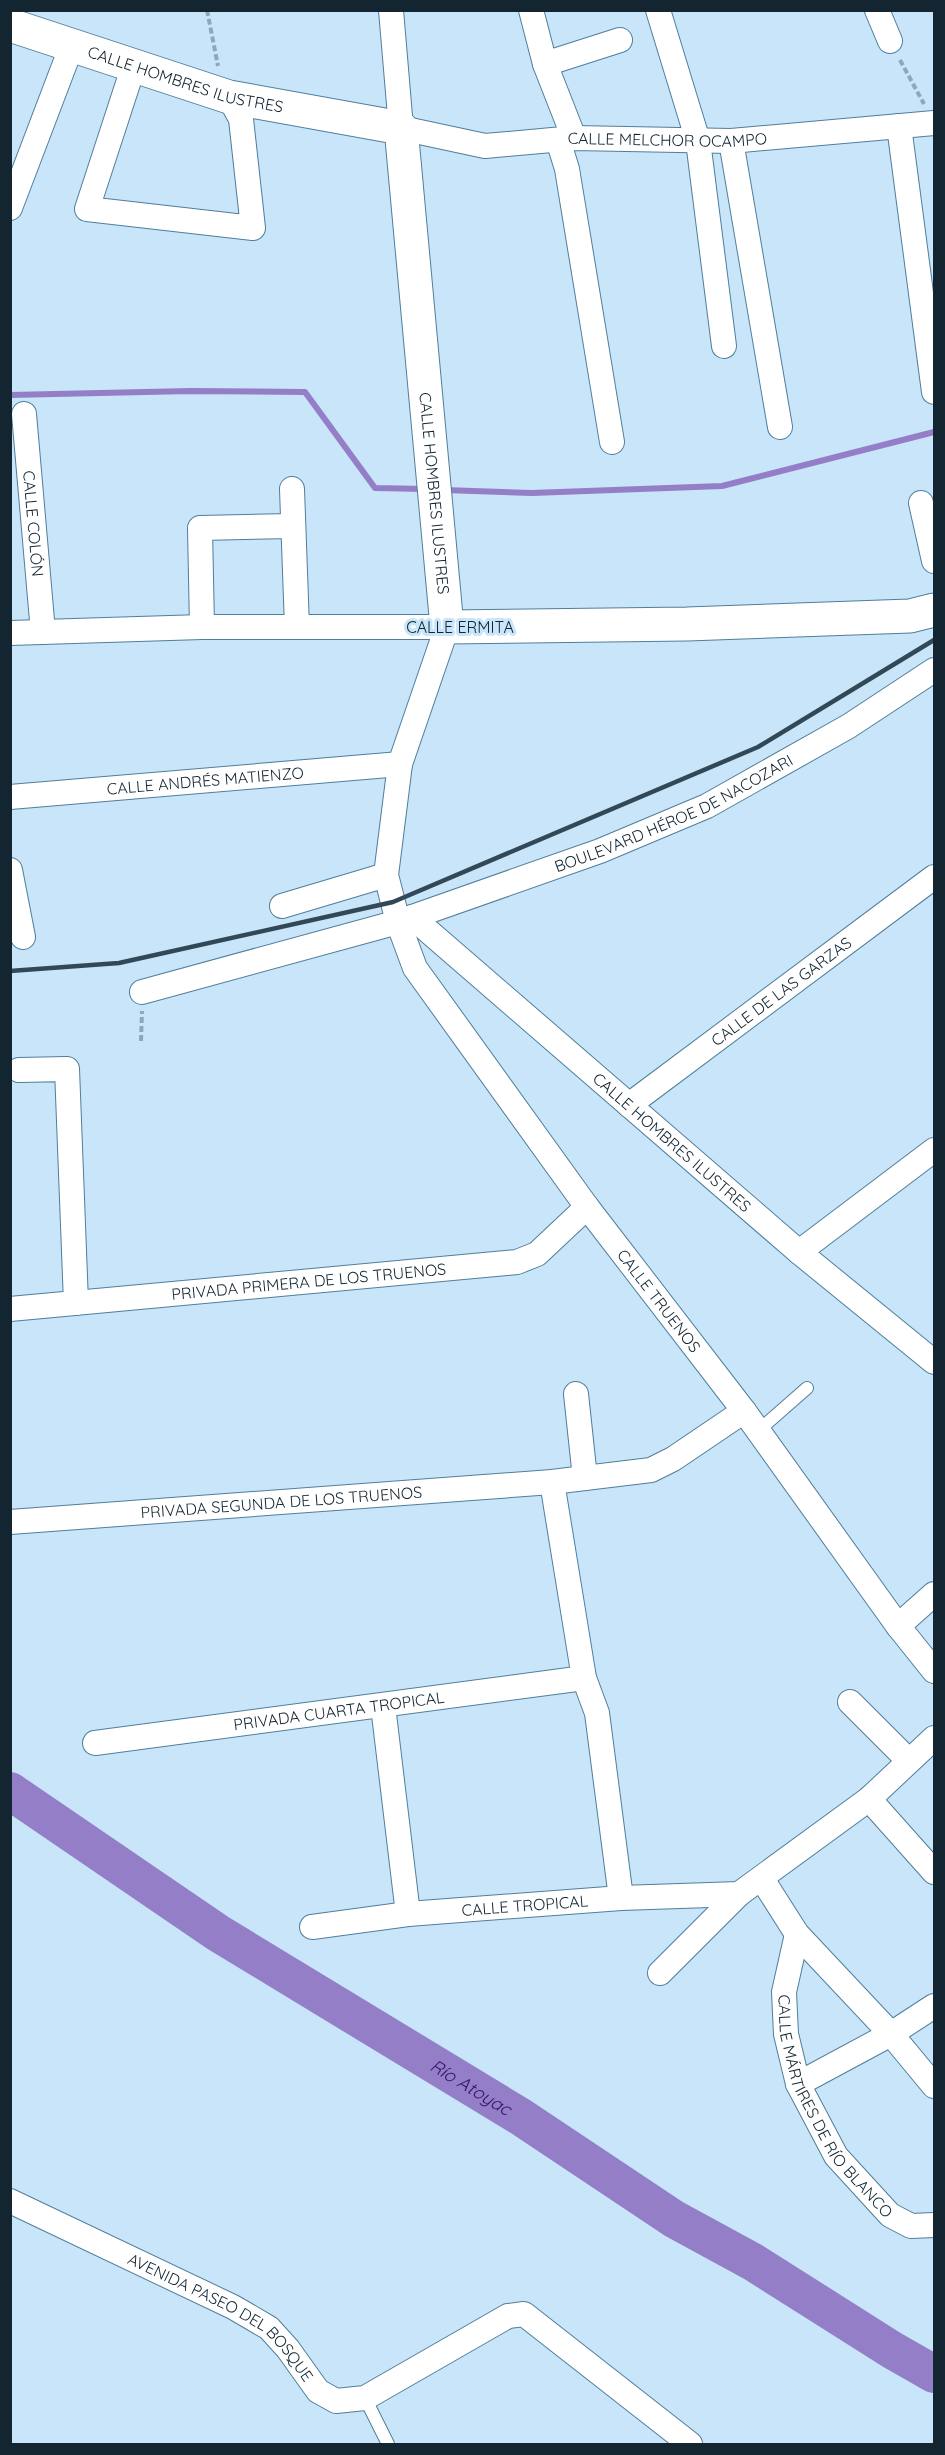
<svg xmlns="http://www.w3.org/2000/svg" width="945" height="2455" viewBox="0 0 945 2455" font-family="Quicksand,sans-serif">
<rect width="100%" height="100%" fill="#c8e5f9"/>
<g fill="none" stroke-linecap="round" stroke-linejoin="round">
<g stroke="#947ec7" stroke-width="6">
<polyline points="10,395 190,391 305,392 375,488 425,489"/>
<polyline points="444,490 532,493 722,486 934,432"/>
</g>
<path stroke="#947ec7" stroke-width="38" id="s1" d="M10 1791 218 1933 521 2117 674 2219 753 2262 892 2350 934 2374"/>
<defs>
<g id="lane">
<polyline points="758,1431 807,1388"/>
<polyline points="365,2398 388,2444"/>
</g>
<g id="street">
<path id="s2" d="M391 10 401 128 485 146 574 138 731 141 934 123"/>
<polyline points="531,10 545,64 574,138"/>
<polyline points="658,10 698,141 724,346"/>
<polyline points="877,10 890,41"/>
<polyline points="545,64 620,40"/>
<polyline points="134,65 87,209 253,228 241,119 229,97"/>
<polyline points="899,126 934,392"/>
<polyline points="558,140 567,169 612,442"/>
<polyline points="731,141 780,427"/>
<polyline points="10,208 72,45"/>
<path id="s3" d="M24 414 43 632"/>
<polyline points="292,489 297,627"/>
<polyline points="921,503 934,561"/>
<polyline points="202,627 200,528 292,526"/>
<path id="s4" d="M10 633 202 627H447L400 764 386 875 398 922 415 968 587 1207 744 1411 898 1626 934 1671"/>
<path id="s5" d="M10 797 400 764"/>
<polyline points="10,870 23,937"/>
<polyline points="282,906 386,875"/>
<path id="s6" d="M412 917 799 1252 934 1362"/>
<path id="s7" d="M142 992 398 922 600 851 707 806 849 726 934 670"/>
<polyline points="19,1070 67,1069 76,1303"/>
<path id="s8" d="M629 1105 934 877"/>
<polyline points="799,1252 934,1150"/>
<path id="s9" d="M10 1309 517 1262 537 1254 587 1207"/>
<polyline points="576,1394 585,1478"/>
<polyline points="552,1482 584,1678 597,1713 621,1898"/>
<path id="s10" d="M10 1522 552 1482 651 1470 673 1459 744 1411"/>
<polyline points="898,1626 934,1594"/>
<polyline points="850,1702 909,1761"/>
<polyline points="383,1706 408,1914"/>
<path id="s11" d="M95 1743 584 1678"/>
<polyline points="869,1799 934,1872"/>
<polyline points="762,1879 797,1934 891,2034 934,2086"/>
<path id="s12" d="M312 1927 408 1914 621 1898 739 1894"/>
<path id="s13" d="M797 1934 784 1992 786 2034 798 2084 836 2156 890 2215 911 2226 934 2225"/>
<polyline points="660,1973 739,1894 869,1799 934,1738"/>
<polyline points="798,2084 891,2034 934,2006"/>
<path id="s14" d="M10 2201 233 2307 269 2328 288 2349 318 2391 336 2401 365 2398 508 2316 524 2314 690 2444"/>
</g>
<g id="secondary">
<path id="s15" d="M10 25 229 97 401 128 447 627 687 624 910 616 934 610"/>
</g>
</defs>
<use href="#lane" stroke="#507e9b" stroke-width="14"/>
<use href="#street" stroke="#507e9b" stroke-width="26"/>
<use href="#secondary" stroke="#507e9b" stroke-width="35"/>
<g stroke="#8ea8ba" stroke-width="4" stroke-dasharray="6 3" stroke-linecap="butt">
<polyline points="207,10 218,66"/>
<polyline points="900,60 924,104"/>
<polyline points="141,1041 142,1011"/>
</g>
<use href="#lane" stroke="#fff" stroke-width="12"/>
<use href="#street" stroke="#fff" stroke-width="24"/>
<use href="#secondary" stroke="#fff" stroke-width="33"/>
<polyline stroke="#334856" stroke-width="4.5" points="10,971 119,963 393,902 758,747 934,640"/>
</g>
<g text-anchor="middle" dominant-baseline="central" stroke-width="6" stroke-linejoin="round" paint-order="stroke">
<g font-size="16" fill="#122531" stroke="#c8e5f9">
<text stroke="none"><textPath href="#s15" startOffset="184">CALLE HOMBRES ILUSTRES</textPath></text>
<text stroke="none"><textPath href="#s2" startOffset="387">CALLE MELCHOR OCAMPO</textPath></text>
<text stroke="none"><textPath href="#s15" startOffset="772">CALLE HOMBRES ILUSTRES</textPath></text>
<text stroke="none"><textPath href="#s3" startOffset="110">CALLE COLÓN</textPath></text>
<text x="460" y="627">CALLE ERMITA</text>
<text stroke="none"><textPath href="#s5" startOffset="196">CALLE ANDRÉS MATIENZO</textPath></text>
<text stroke="none"><textPath href="#s7" startOffset="562">BOULEVARD HÉROE DE NACOZARI</textPath></text>
<text stroke="none"><textPath href="#s8" startOffset="190">CALLE DE LAS GARZAS</textPath></text>
<text stroke="none"><textPath href="#s6" startOffset="344">CALLE HOMBRES ILUSTRES</textPath></text>
<text stroke="none"><textPath href="#s9" startOffset="300">PRIVADA PRIMERA DE LOS TRUENOS</textPath></text>
<text stroke="none"><textPath href="#s4" startOffset="1204">CALLE TRUENOS</textPath></text>
<text stroke="none"><textPath href="#s10" startOffset="272">PRIVADA SEGUNDA DE LOS TRUENOS</textPath></text>
<text stroke="none"><textPath href="#s11" startOffset="246">PRIVADA CUARTA TROPICAL</textPath></text>
<text stroke="none"><textPath href="#s12" startOffset="214">CALLE TROPICAL</textPath></text>
<text stroke="none"><textPath href="#s13" startOffset="188">CALLE MÁRTIRES DE RÍO BLANCO</textPath></text>
<text stroke="none"><textPath href="#s14" startOffset="243">AVENIDA PASEO DEL BOSQUE</textPath></text>
</g>
<g font-size="18" font-style="italic" fill="#3a146c" stroke="#c8e5f9">
<text stroke="none"><textPath href="#s1" startOffset="548">Río Atoyac</textPath></text>
</g>
</g>
<rect width="945" height="2455" fill="none" stroke="#122531" stroke-width="24"/>
</svg>
